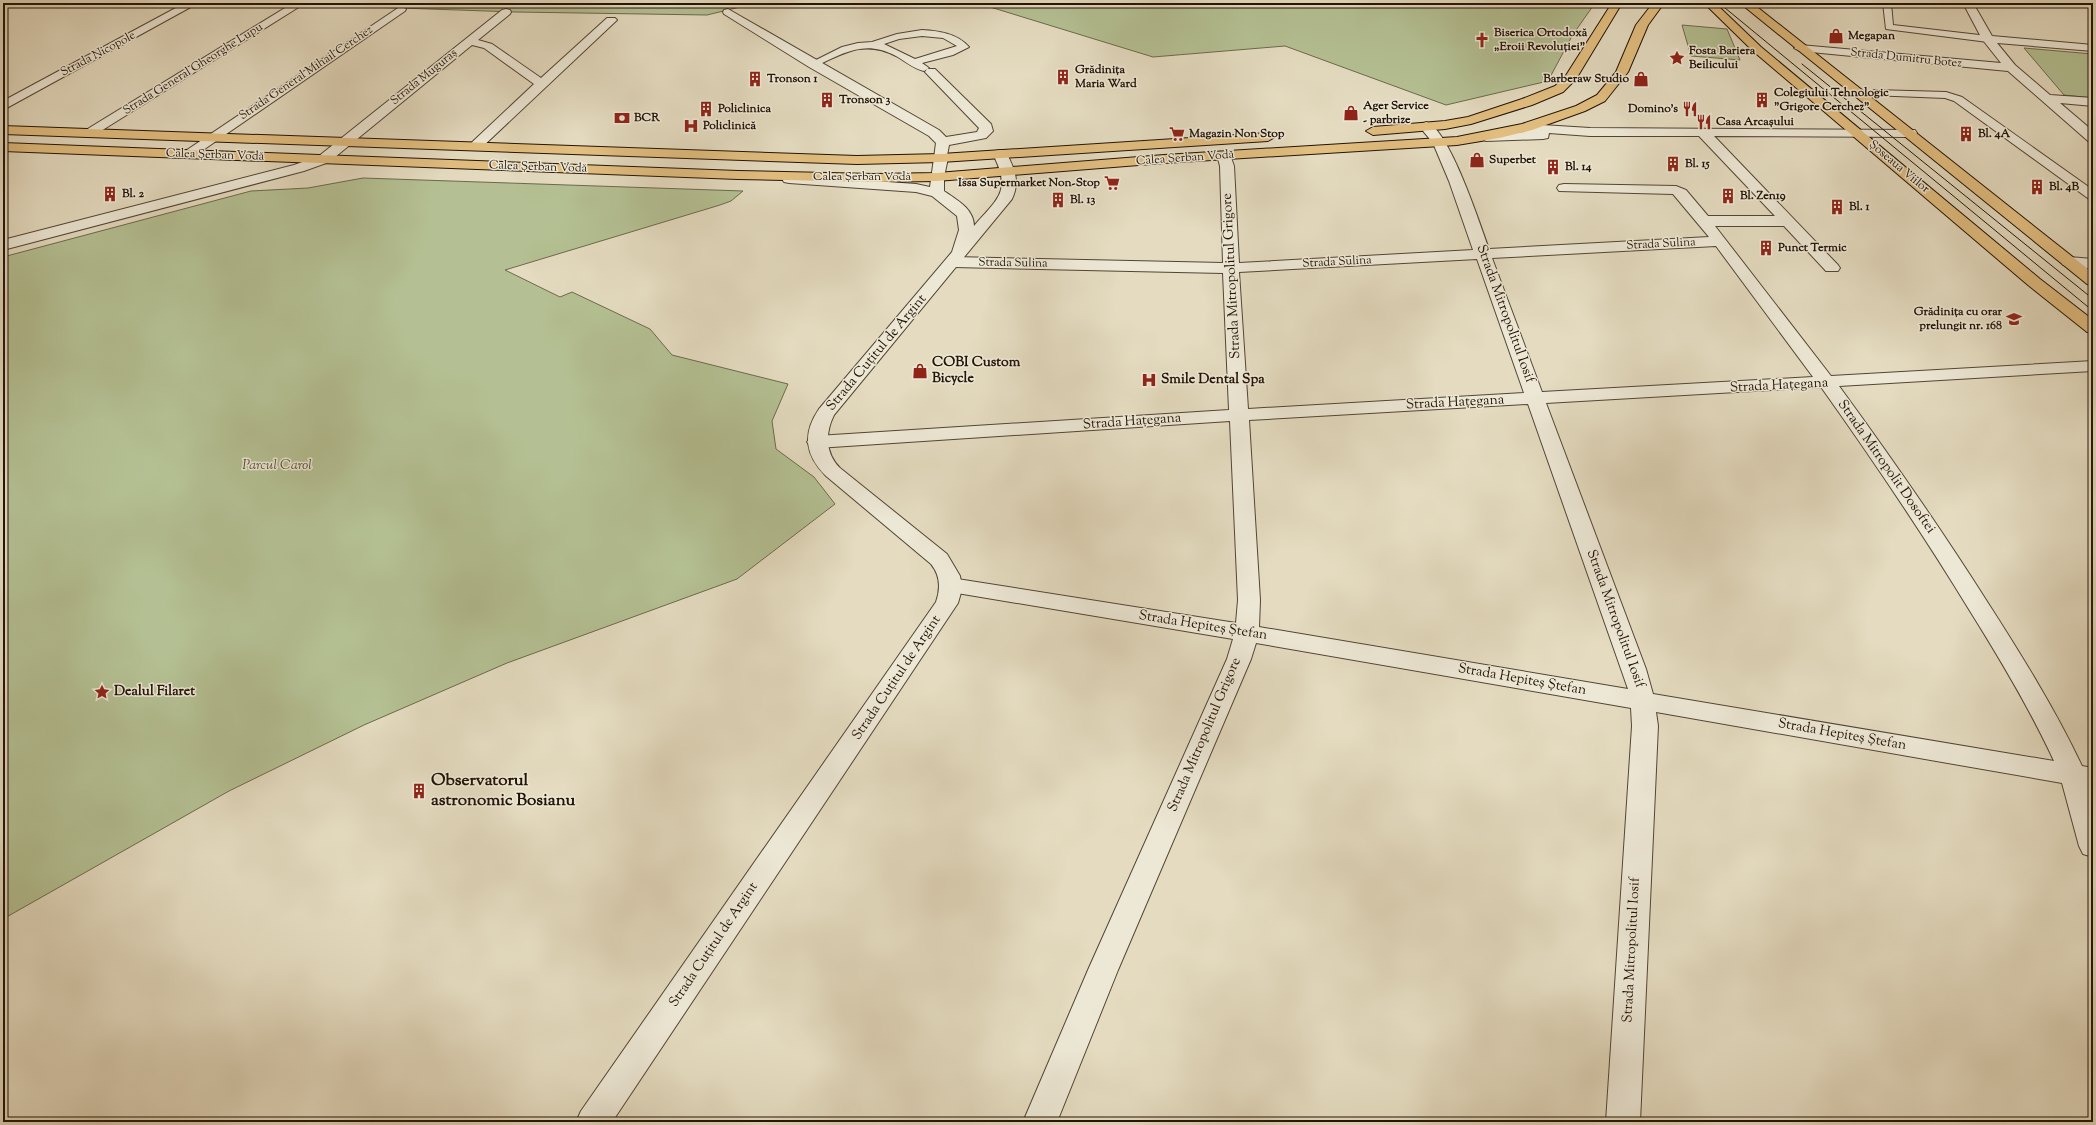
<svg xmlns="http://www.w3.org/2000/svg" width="2096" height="1125" viewBox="0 0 2096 1125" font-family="'Sorts Mill Goudy',serif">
<rect width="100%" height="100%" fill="#e4dbc0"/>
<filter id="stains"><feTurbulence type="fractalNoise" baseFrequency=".005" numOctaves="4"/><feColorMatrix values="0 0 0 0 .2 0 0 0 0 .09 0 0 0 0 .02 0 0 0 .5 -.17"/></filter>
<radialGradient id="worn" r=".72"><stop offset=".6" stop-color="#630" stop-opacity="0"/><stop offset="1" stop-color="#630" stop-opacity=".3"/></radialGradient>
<g fill="#b4c093" stroke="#6c6a4c">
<polygon points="254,3 741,3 740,7 707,15 516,12"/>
<polygon points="977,3 1595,3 1572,36 1548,81 1446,105 1285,46 1153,57"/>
<polygon points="1682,25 1727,29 1740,60 1691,56"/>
<polygon points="2024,48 2093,54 2093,98 2064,95"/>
<polygon points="363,178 743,191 731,201 720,205 505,270 560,297 572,292 650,329 672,355 788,384 772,421 776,449 814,477 835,504 737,579 507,663 364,725 229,791 3,919 3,257 251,191 308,188"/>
</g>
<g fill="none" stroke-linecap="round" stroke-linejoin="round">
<defs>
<g id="service">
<polygon points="1883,3 1891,3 1893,25 1988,36 1993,39 1988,42 1886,29"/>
<path d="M922 30C938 31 957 33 969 47L953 55 922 63 929 68 924 71C914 69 905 61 896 56 865 40 846 52 816 66L813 67 808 64 842 47 858 43 872 42 897 34ZM922 36 943 38 957 46 915 59 884 44 899 39Z"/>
<polygon points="1874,90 1946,92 1962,97 2093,190 2093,200 2089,199 1954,101 1945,98 1870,95 1869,93"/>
</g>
<g id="minor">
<polygon points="185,3 198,3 3,110 3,101"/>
<polygon points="293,3 301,3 302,5 93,136 83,136 81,133"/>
<polygon points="1963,3 1973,3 1992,36 2093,45 2093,51 1997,43 2015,65 2050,95 2093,98 2093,106 2060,103 2093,131 2093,142 2088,141 2008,71 1800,51 1794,48 1800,45 2001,63 1982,39"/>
<polygon points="2076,3 2093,3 2093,7 2081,6"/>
<polygon points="401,6 406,9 405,11 193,157 183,157 181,154"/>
<polygon points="506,9 510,10 511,12 510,14 478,40 492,44 541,78 607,18 615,18 617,20 480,149 470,149 468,146 534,84 484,48 472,45 329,162 304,171 3,250 3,240 294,165 319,156 502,10"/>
<polygon points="728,9 939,130 946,137 977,132 979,128 925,72 927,69 935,69 991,124 993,131 986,138 949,145 946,161 936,161 934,158 936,143 929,136 809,67 724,14 723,12 724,10"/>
<path d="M1426 122C1449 128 1480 225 1489 249L1709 237 1673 194 1559 191 1557 188 1559 185 1564 184 1676 186 1686 190 1708 216H1775L1699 136H1590L1549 133 1548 138 1543 139 1486 141 1479 137 1481 134 1525 132 1519 128 1526 124 1590 128 1915 130 1917 133 1915 136 1910 137 1714 136 1838 265 1840 268 1838 271H1826L1784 226H1715L1831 376 2093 361V371L1839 386C1891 457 1941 529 1988 603 2022 656 2055 709 2082 766L2093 768V788H2090L2093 799V857L2083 854 2079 846 2062 783 1656 712 1658 726 1640 1122H1606L1632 726 1631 708 1256 643 1251 659 1118 970 1057 1122H1023L1088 970 1227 659 1233 639 951 592 943 590 940 585 943 580 951 578 1236 623 1238 600 1230 421 817 448 810 446 807 442 810 438 817 436 1229 410 1223 273 954 267 948 265 946 262 948 259 954 257 1223 263 1220 166 1217 155 1219 152H1229L1234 166 1239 263 1473 250 1449 181 1433 143 1419 126ZM1716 246 1813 377 1542 392 1492 258ZM1477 259 1524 393 1248 409 1239 272ZM1821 387C1873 460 1923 534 1970 611 2000 659 2030 709 2054 761L1653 694 1646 669 1546 403ZM1528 404 1628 689 1259 627 1260 600 1249 420Z"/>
<polygon points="2069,257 2093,259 2093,269 2063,265 2061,262 2063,259"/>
</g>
<path id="tertiary" d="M1000 150 1005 151 1007 154C1015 170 1020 182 1012 199L834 415C825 433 825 453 840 468L947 554 960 576 962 589 958 603 612 1122H576L581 1111 936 602C941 588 940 575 931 564L826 476C805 455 802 434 819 409L952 252 959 230 957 216 932 196 916 192 789 183 784 182 782 179 784 176 789 175 916 184 930 187 934 158 936 155H946L948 158 944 177V191C957 200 974 209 974 226 998 198 1012 192 993 154L995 151Z"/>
<g id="primary">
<polygon points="1612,3 1622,3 1576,79 1563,92 1532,105 1471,124 1445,129 1373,135 1366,131 1373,127 1445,121 1468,117 1522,99 1555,86 1565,77"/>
<polygon points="1653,3 1664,3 1648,25 1628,72 1605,101 1585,111 1532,130 1499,138 1457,145 1164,163 937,181 873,182 738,179 3,151 3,143 738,171 873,174 937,173 1164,155 1457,137 1522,124 1576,106 1597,95 1616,72 1636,25"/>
<polygon points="1704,3 1715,3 1761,47 2040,279 2093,320 2093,333 2087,332 2028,285 1753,51"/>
<polygon points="1740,3 1752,3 2093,273 2093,286 2087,284"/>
<polygon points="3,126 857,156 941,154 1268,133 1275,137 1268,141 941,162 857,164 3,134"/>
</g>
</defs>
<use href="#service" stroke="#534534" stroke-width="2"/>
<use href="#minor" stroke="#534534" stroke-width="2"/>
<use href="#tertiary" stroke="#534534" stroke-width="2"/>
<use href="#primary" stroke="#231306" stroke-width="2"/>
<use href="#service" fill="#ede8d6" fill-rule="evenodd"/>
<use href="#minor" fill="#ede8d6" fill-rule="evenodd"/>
<use href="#tertiary" fill="#ede8d6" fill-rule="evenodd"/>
<use href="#primary" fill="#e2be80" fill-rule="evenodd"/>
<g stroke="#231306" stroke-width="1">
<polyline points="1719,3 2093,311"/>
<polyline points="1802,64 2093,299"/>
</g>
</g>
<defs>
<symbol id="shop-bare" viewBox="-9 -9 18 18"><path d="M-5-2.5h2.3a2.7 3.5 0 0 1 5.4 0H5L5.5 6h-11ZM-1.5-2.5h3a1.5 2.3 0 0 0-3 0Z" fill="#8f2418" stroke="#ede8d6" stroke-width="2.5" paint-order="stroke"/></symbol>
<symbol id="church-bare" viewBox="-9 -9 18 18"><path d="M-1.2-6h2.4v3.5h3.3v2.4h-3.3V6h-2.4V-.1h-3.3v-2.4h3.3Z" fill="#8f2418" stroke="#ede8d6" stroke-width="2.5" paint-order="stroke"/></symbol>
<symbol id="sight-bare" viewBox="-9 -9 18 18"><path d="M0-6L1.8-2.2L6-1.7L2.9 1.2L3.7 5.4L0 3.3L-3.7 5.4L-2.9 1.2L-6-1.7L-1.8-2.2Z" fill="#8f2418" stroke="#ede8d6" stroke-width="2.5" paint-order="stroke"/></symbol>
<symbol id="building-bare" viewBox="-9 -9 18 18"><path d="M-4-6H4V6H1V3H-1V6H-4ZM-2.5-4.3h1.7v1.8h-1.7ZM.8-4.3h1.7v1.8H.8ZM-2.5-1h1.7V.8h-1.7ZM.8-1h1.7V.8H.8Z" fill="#8f2418" stroke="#ede8d6" stroke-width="2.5" paint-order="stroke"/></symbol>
<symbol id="restaurant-bare" viewBox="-9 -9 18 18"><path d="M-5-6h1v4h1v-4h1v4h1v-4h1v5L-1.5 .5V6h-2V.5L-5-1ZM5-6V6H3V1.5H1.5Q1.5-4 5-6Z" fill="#8f2418" stroke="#ede8d6" stroke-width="2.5" paint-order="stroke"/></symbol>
<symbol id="bank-bare" viewBox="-9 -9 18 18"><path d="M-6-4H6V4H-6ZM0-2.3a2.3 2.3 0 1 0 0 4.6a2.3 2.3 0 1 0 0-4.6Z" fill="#8f2418" stroke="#ede8d6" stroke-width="2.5" paint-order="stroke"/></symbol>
<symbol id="hospital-bare" viewBox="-9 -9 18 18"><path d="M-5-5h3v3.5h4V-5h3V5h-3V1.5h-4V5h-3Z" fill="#8f2418" stroke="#ede8d6" stroke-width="2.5" paint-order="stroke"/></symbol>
<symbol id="supermarket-bare" viewBox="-9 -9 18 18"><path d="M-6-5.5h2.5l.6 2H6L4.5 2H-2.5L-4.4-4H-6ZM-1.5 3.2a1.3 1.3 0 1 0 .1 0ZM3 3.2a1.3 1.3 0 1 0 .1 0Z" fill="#8f2418" stroke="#ede8d6" stroke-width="2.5" paint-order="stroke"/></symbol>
<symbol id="school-bare" viewBox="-9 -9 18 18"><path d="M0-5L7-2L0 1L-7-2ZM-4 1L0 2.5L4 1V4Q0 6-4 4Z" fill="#8f2418" stroke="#ede8d6" stroke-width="2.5" paint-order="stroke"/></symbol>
</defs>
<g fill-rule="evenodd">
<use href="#shop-bare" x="1825" y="25" width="22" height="22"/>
<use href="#church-bare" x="1471" y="29" width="22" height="22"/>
<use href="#sight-bare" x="1666" y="47" width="22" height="22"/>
<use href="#building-bare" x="1052" y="66" width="22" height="22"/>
<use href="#building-bare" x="744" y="68" width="22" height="22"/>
<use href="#shop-bare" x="1630" y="68" width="22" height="22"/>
<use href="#building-bare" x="816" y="89" width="22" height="22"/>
<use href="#building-bare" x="1751" y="89" width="22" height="22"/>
<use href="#building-bare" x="695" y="98" width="22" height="22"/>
<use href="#restaurant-bare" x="1679" y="98" width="22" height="22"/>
<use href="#shop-bare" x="1340" y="102" width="22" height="22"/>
<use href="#bank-bare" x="611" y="107" width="22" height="22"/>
<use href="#restaurant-bare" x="1693" y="111" width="22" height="22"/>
<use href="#hospital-bare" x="680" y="115" width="22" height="22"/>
<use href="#supermarket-bare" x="1166" y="123" width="22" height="22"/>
<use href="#building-bare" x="1955" y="123" width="22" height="22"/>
<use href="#shop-bare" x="1466" y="149" width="22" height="22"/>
<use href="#building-bare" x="1662" y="153" width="22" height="22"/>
<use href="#building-bare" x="1542" y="156" width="22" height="22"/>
<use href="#supermarket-bare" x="1101" y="172" width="22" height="22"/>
<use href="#building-bare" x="2026" y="176" width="22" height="22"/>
<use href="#building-bare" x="99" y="183" width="22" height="22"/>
<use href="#building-bare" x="1717" y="185" width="22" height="22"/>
<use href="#building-bare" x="1047" y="189" width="22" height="22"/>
<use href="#building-bare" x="1826" y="196" width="22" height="22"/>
<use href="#building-bare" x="1755" y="237" width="22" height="22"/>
<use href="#school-bare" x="2003" y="308" width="22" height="22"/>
<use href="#shop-bare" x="909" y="360" width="22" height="22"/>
<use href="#hospital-bare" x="1138" y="369" width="22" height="22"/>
<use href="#sight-bare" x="91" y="681" width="22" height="22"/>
<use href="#building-bare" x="408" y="780" width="22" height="22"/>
</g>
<g text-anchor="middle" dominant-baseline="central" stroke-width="3" stroke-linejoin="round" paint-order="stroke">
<g font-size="12" font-weight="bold" fill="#231306" stroke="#ede8d6" text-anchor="start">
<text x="1494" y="33">Biserica Ortodoxă<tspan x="1494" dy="14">„Eroii Revoluției”</tspan></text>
<text x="1848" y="36">Megapan</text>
<text x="1689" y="51">Fosta Bariera<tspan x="1689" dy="14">Beilicului</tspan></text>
<text x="1075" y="70">Grădinița<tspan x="1075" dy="14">Maria Ward</tspan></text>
<text x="767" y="79">Tronson 1</text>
<text x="1629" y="79" text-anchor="end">Barberaw Studio</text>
<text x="1774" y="93">Colegiului Tehnologic<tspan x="1774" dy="14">"Grigore Cerchez"</tspan></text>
<text x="839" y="100">Tronson 3</text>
<text x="1363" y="106">Ager Service<tspan x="1363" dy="14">- parbrize</tspan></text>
<text x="718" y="109">Policlinica</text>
<text x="1678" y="109" text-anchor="end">Domino's</text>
<text x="634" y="118">BCR</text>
<text x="1716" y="122">Casa Arcașului</text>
<text x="703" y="126">Policlinică</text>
<text x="1189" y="134">Magazin Non Stop</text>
<text x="1978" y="134">Bl. 4A</text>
<text x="1489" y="160">Superbet</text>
<text x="1685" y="164">Bl. 15</text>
<text x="1565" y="167">Bl. 14</text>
<text x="1100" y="183" text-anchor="end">Issa Supermarket Non-Stop</text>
<text x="2049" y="187">Bl. 4B</text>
<text x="122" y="194">Bl. 2</text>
<text x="1740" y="196">Bl. Zen19</text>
<text x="1070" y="200">Bl. 13</text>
<text x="1849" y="207">Bl. 1</text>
<text x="1778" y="248">Punct Termic</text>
<text x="2002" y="312" text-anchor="end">Grădinița cu orar<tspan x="2002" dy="14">prelungit nr. 168</tspan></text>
</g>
<g font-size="12" fill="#231306" stroke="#ede8d6">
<text transform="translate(98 54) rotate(-28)">Strada Nicopole</text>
<text transform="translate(1906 58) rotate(6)">Strada Dumitru Botez</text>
<text transform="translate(193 69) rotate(-32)">Strada General Gheorghe Lupu</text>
<text transform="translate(306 73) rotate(-34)">Strada General Mihail Cerchez</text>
<text transform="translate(424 77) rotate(-39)">Strada Muguraș</text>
<text transform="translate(215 155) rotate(2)">Calea Șerban Vodă</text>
<text transform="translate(1185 158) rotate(-4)">Calea Șerban Vodă</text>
<text transform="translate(538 167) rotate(2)">Calea Șerban Vodă</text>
<text transform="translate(1899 167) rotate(40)">Șoseaua Viilor</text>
<text x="862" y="177">Calea Șerban Vodă</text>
<text transform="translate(1661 244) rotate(-3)">Strada Sulina</text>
<text transform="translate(1337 262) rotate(-3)">Strada Sulina</text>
<text transform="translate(1013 263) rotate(1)">Strada Sulina</text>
</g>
<g font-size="14" fill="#231306" stroke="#ede8d6">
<text transform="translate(1232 276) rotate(-93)">Strada Mitropolitul Grigore</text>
<text transform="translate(1505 314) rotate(70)">Strada Mitropolitul Iosif</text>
<text transform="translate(877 353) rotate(-50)">Strada Cuțitul de Argint</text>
<text transform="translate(1779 386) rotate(-3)">Strada Hațegana</text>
<text transform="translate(1455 403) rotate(-3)">Strada Hațegana</text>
<text transform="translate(1132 422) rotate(-4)">Strada Hațegana</text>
<text transform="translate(1886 467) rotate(55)">Strada Mitropolit Dosoftei</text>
<text transform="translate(1615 619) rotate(70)">Strada Mitropolitul Iosif</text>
<text transform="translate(1203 626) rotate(9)">Strada Hepiteș Ștefan</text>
<text transform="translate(897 678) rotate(-56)">Strada Cuțitul de Argint</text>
<text transform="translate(1522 680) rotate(10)">Strada Hepiteș Ștefan</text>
<text transform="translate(1205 735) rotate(-67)">Strada Mitropolitul Grigore</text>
<text transform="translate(1842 735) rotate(10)">Strada Hepiteș Ștefan</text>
<text transform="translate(714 945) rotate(-56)">Strada Cuțitul de Argint</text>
<text transform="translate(1632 950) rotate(-87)">Strada Mitropolitul Iosif</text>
</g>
<g font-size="14" font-weight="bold" fill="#231306" stroke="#ede8d6" text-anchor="start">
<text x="932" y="363">COBI Custom<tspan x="932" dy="16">Bicycle</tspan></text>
<text x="1161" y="380">Smile Dental Spa</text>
<text x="114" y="692">Dealul Filaret</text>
</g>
<g font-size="14" font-style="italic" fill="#565037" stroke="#ede8d6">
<text x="277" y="466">Parcul Carol</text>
</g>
<g font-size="17" font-weight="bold" fill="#231306" stroke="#ede8d6" text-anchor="start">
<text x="431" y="781">Observatorul<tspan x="431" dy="20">astronomic Bosianu</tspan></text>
</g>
</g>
<rect width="2096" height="1125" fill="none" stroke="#e4dbc0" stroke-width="16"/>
<rect x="4" y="4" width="2088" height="1117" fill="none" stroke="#231306" stroke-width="2"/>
<rect x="8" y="8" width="2080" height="1109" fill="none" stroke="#231306"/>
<rect width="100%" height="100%" filter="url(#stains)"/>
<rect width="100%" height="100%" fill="url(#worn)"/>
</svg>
